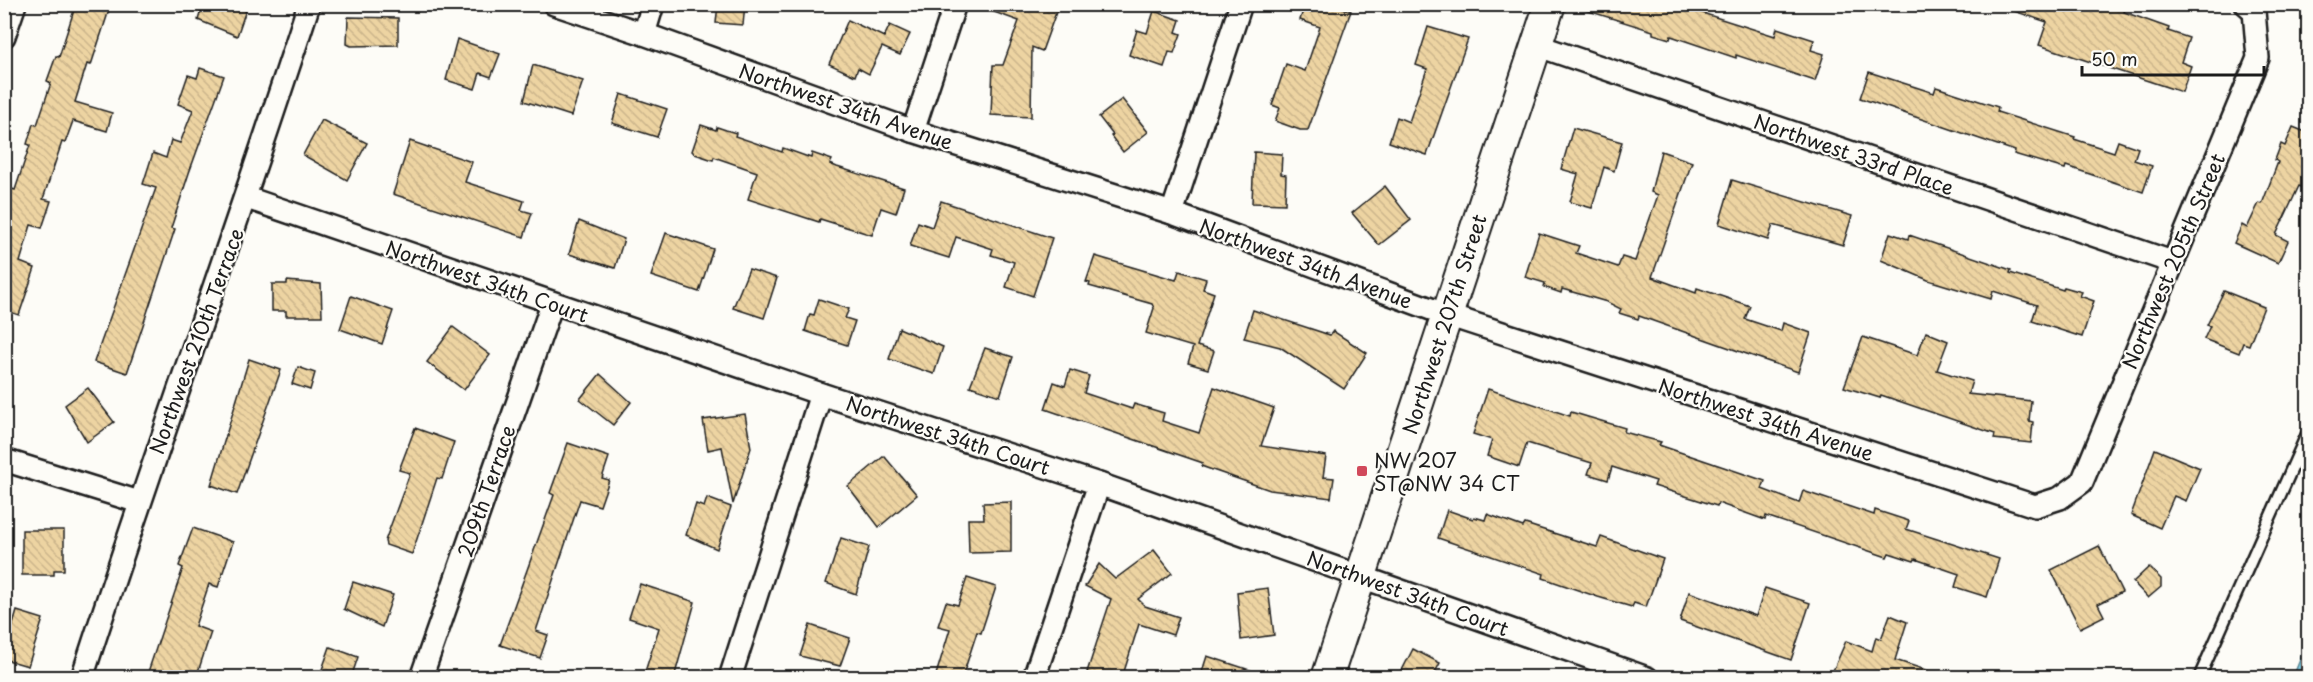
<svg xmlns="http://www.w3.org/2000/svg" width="2313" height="682" viewBox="0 0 2313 682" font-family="'Playpen Sans',sans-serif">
<defs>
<pattern id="building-back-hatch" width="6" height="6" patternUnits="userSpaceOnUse" patternTransform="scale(1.5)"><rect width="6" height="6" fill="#edd4a2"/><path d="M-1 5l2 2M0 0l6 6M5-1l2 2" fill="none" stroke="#cbb58b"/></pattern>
</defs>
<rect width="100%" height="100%" fill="#fdfcf7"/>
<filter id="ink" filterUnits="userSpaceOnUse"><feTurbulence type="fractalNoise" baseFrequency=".0167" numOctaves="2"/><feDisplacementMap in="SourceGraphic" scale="12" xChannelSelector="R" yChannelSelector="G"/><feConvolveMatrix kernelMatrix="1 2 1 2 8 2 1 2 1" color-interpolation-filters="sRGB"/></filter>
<g filter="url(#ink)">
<polygon fill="#82cde2" stroke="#598693" stroke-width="1.5" points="2308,640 2308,677 2293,677 2295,672"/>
<g fill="url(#building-back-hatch)" stroke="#1c1c1c" stroke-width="1.5">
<polygon points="76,4 111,4 91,65 87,64 75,102 112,113 107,131 73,121 65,143 62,142 43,199 51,201 42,228 31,225 20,262 35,268 19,315 4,310 4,201 8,202 12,189 15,190 30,145 27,144 33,124 37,125 51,83 47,81 56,56 59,57"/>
<polygon points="203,4 248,4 237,36 198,20"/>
<polygon points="718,4 745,4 743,25 716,23"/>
<polygon points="980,4 1059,4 1042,51 1032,47 1031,117 991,115 993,65 1003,65 1019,21 980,7"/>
<polygon points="1305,4 1332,4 1351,11 1308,130 1300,130 1275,121 1280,108 1272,105 1286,64 1305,71 1320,27 1300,20"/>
<polygon points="1583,4 1674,4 1775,36 1777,28 1814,40 1811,50 1824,54 1815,81 1736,55 1736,58 1671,36 1670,39 1653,34 1653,31 1582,9"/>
<polygon points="2006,4 2114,4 2125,8 2124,12 2169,28 2168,31 2189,38 2181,62 2191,66 2182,92 2039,45 2047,22 2005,8"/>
<polygon points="1154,11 1180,20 1176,32 1181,34 1174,53 1169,52 1164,67 1129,55 1137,30 1147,33"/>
<polygon points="348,17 398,18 398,45 351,46 347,44"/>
<polygon points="848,20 884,37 890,25 910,34 900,55 882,47 869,74 858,68 855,76 829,64"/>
<polygon points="1428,27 1468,39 1427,155 1389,142 1397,117 1409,122 1427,69 1416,65"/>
<polygon points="457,39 500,54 491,77 480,73 475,89 446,80"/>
<polygon points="533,65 583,81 571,116 524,101"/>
<polygon points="200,68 224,76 189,173 171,228 175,229 127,373 94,362 156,188 143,184 153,153 166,158 171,140 180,143 193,110 178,104 188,75 197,78"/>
<polygon points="1869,72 1934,93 1936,87 1998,107 1997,112 2075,137 2074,139 2114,152 2118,141 2138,148 2134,160 2152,166 2143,192 2066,166 2065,169 2014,154 2015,151 1860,98"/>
<polygon points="621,94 667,109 657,137 612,123"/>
<polygon points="1122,99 1148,132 1123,152 1111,136 1113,135 1099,117"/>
<polygon points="322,120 367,143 347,180 303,155"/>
<polygon points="701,125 716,130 717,127 726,130 736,133 735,136 782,152 783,148 811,158 812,153 832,160 830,164 837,167 904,188 896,213 881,208 872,235 820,219 819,222 748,199 757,172 714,157 713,160 695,154 692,151"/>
<polygon points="2293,127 2308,133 2308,190 2299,186 2276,235 2288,241 2278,263 2234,243 2242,225 2247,228 2259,203 2262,204 2278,162 2275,160 2281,144 2285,146"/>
<polygon points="1573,128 1622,142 1614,171 1604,167 1592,208 1570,202 1578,174 1561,169"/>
<polygon points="410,141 472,162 465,182 524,201 521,210 532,213 524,237 393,194"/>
<polygon points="1661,151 1692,162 1652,277 1696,293 1697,288 1750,306 1745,319 1781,331 1783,323 1811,333 1798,372 1639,316 1638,319 1619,313 1621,309 1607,302 1562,289 1561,293 1544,287 1545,283 1525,277 1539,233 1579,246 1576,253 1618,267 1622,257 1635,261 1658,195 1651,192"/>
<polygon points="1254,152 1282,154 1281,174 1286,175 1285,204 1252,203"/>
<polygon points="1732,180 1852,216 1843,245 1773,225 1768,240 1719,224"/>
<polygon points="1385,186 1411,220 1379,245 1352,213"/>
<polygon points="941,201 1052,238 1033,296 1006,287 1014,262 991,255 993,249 956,237 949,258 910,246 918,222 932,227"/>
<polygon points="579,221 624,239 615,268 569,254"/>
<polygon points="666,233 713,249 699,292 651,276"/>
<polygon points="1890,233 1908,239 1909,235 2011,270 2010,273 2063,290 2064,287 2082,292 2080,296 2094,301 2082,337 2032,321 2037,305 1993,291 1991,299 1928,280 1881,260"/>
<polygon points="1095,256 1176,280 1179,271 1206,279 1203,289 1214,293 1197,346 1214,351 1208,369 1188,363 1193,347 1146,333 1154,308 1152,304 1089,286 1090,283 1086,282"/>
<polygon points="749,269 777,278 764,318 733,308"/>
<polygon points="287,281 321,284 322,316 286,316 286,311 272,311 272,284 287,284"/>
<polygon points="2224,291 2264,307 2249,345 2243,343 2239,353 2204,339 2210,326 2207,325"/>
<polygon points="351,296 393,311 382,344 340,329"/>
<polygon points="819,299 849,309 845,318 855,321 847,345 805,331 810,314 814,315"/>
<polygon points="1253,310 1330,335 1333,331 1367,353 1344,389 1280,347 1244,338"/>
<polygon points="453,327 490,355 464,390 427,362"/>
<polygon points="899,328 943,347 934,374 889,359"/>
<polygon points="1926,332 1948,341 1937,370 1972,381 1968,394 2031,401 2029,421 2033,422 2031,443 1994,439 1995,434 1881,395 1880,398 1844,387 1863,337 1917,355"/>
<polygon points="985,348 1013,357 1000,396 970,386"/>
<polygon points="249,359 281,370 237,494 211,485"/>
<polygon points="298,367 315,373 310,390 292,384"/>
<polygon points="1070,370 1089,376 1084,393 1132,409 1134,404 1164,413 1162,421 1199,433 1214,387 1274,408 1261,446 1326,456 1323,477 1334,478 1331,498 1270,490 1201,466 1203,463 1045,409 1054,382 1065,386"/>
<polygon points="600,374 631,402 613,425 580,399"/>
<polygon points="88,388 114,422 87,442 65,405"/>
<polygon points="1488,389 1570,416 1571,412 1625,428 1624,432 1661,442 1659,445 1765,481 1762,489 1799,503 1803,491 1874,515 1875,510 1909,521 1906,529 1999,559 1987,597 1955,587 1959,574 1915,559 1914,561 1889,553 1887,557 1766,516 1765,520 1718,503 1717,506 1654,486 1656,481 1612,467 1608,480 1588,474 1592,463 1527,443 1519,467 1487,456 1492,440 1473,434"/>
<polygon points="745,414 751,448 733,504 722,447 708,450 703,420"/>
<polygon points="415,428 454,442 442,479 437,478 412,554 386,545 385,541 410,473 399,470"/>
<polygon points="568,443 609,457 602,478 609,480 600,506 580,500 536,631 548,635 540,658 500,645 554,495 550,493"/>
<polygon points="2155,449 2200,468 2186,501 2174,496 2160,528 2131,515"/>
<polygon points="884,456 917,495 879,527 848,486"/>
<polygon points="707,498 731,507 717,549 686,535 696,504 704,507"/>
<polygon points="1011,502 1011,552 969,553 968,519 984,519 983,503"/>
<polygon points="1447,510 1473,519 1474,517 1485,520 1487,514 1523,527 1525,524 1597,547 1601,537 1663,559 1646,607 1634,603 1632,607 1598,597 1543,578 1544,574 1438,538"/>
<polygon points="193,528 233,542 218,587 209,584 195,626 211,632 196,678 146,678 183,568 179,566"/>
<polygon points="22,530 64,530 64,570 54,570 54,575 22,575"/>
<polygon points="841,538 869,547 856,594 826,583"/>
<polygon points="2099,546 2122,592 2098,604 2104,616 2080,628 2051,570"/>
<polygon points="1154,550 1172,573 1138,599 1145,606 1179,617 1173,635 1139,624 1122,678 1103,678 1087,672 1111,599 1085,586 1099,564 1115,579"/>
<polygon points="2149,567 2161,579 2161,587 2148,598 2133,582"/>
<polygon points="967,578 996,587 981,633 977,632 962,678 935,678 950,629 938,626 946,602 958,605"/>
<polygon points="353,582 393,595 382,627 344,609"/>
<polygon points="640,584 695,602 674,678 643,678 659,628 629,618"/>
<polygon points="1268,588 1274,635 1241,640 1237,592"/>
<polygon points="1765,588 1810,603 1791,660 1680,621 1689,592 1756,616"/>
<polygon points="17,611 43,619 28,666 4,659 4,626 12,628"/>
<polygon points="1890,615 1907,622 1895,660 1938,674 1937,678 1844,678 1832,673 1846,641 1872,651 1876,637 1881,639"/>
<polygon points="810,625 850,638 840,666 800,656"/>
<polygon points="330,647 358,657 351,678 319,678"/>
<polygon points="1413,649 1440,663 1432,678 1398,678"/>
<polygon points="1207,656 1262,674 1261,678 1200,678"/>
</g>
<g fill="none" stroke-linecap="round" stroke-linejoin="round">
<defs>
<polyline id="lane" points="2199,678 2308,432"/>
<g id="street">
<polyline points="554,4 644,34 913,131 1172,213 1447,315 2035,506 2060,498 2082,482 2258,58 2254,11 2246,4"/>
<polyline points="644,34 653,4"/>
<polyline points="4,36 15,4"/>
<polyline points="1536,45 2172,262"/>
<polyline points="913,131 955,4"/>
<polyline points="247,198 821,394 1099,484 1647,678"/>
<polyline points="1172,213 1241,4"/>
<polyline points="4,460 139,502"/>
<path d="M82 678C155 452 236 230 309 4"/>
<polyline points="421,678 552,304"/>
<polyline points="730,678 821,394"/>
<polyline points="1034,678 1099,484"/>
</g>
<polyline id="secondary" points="1327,678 1550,4"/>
</defs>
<use href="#lane" stroke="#1c1c1c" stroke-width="15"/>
<use href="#street" stroke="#1c1c1c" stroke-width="26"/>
<use href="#secondary" stroke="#1c1c1c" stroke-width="34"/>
<use href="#lane" stroke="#fdfcf7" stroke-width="10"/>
<use href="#street" stroke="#fdfcf7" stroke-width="21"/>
<use href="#secondary" stroke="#fdfcf7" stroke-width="30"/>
</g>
</g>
<rect fill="#d1495b" stroke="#fdfcf7" stroke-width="2" x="1356" y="465" width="12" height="12" rx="3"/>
<g text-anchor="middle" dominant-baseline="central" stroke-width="4.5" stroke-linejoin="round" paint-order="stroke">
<g font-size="20" fill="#1c1c1c" stroke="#fdfcf7">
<text transform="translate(846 106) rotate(19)">Northwest 34th Avenue</text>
<text transform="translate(1854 154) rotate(19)">Northwest 33rd Place</text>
<text transform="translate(2173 261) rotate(-67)">Northwest 205th Street</text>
<text transform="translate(1306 263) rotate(20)">Northwest 34th Avenue</text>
<text transform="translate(487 281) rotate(19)">Northwest 34th Court</text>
<text transform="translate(1444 324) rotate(-72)">Northwest 207th Street</text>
<text transform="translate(196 341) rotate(-70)">Northwest 210th Terrace</text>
<text transform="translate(1766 419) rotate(18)">Northwest 34th Avenue</text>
<text transform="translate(948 435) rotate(18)">Northwest 34th Court</text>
<text transform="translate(486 491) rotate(-71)">209th Terrace</text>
<text transform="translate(1408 593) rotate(20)">Northwest 34th Court</text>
</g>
<g font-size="20" fill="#1c1c1c" stroke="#fdfcf7" text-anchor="start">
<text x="1374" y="460">NW 207<tspan x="1374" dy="23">ST@NW 34 CT</tspan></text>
</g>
</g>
<rect width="2313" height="682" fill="none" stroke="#fdfcf7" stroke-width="24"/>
<rect x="12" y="12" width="2289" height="658" fill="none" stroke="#1c1c1c" stroke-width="2" filter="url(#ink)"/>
<path d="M2082 66v9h182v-9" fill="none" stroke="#1c1c1c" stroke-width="3"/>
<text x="2091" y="66" font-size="18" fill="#1c1c1c" stroke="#fdfcf7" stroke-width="4.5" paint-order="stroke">50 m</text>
</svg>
